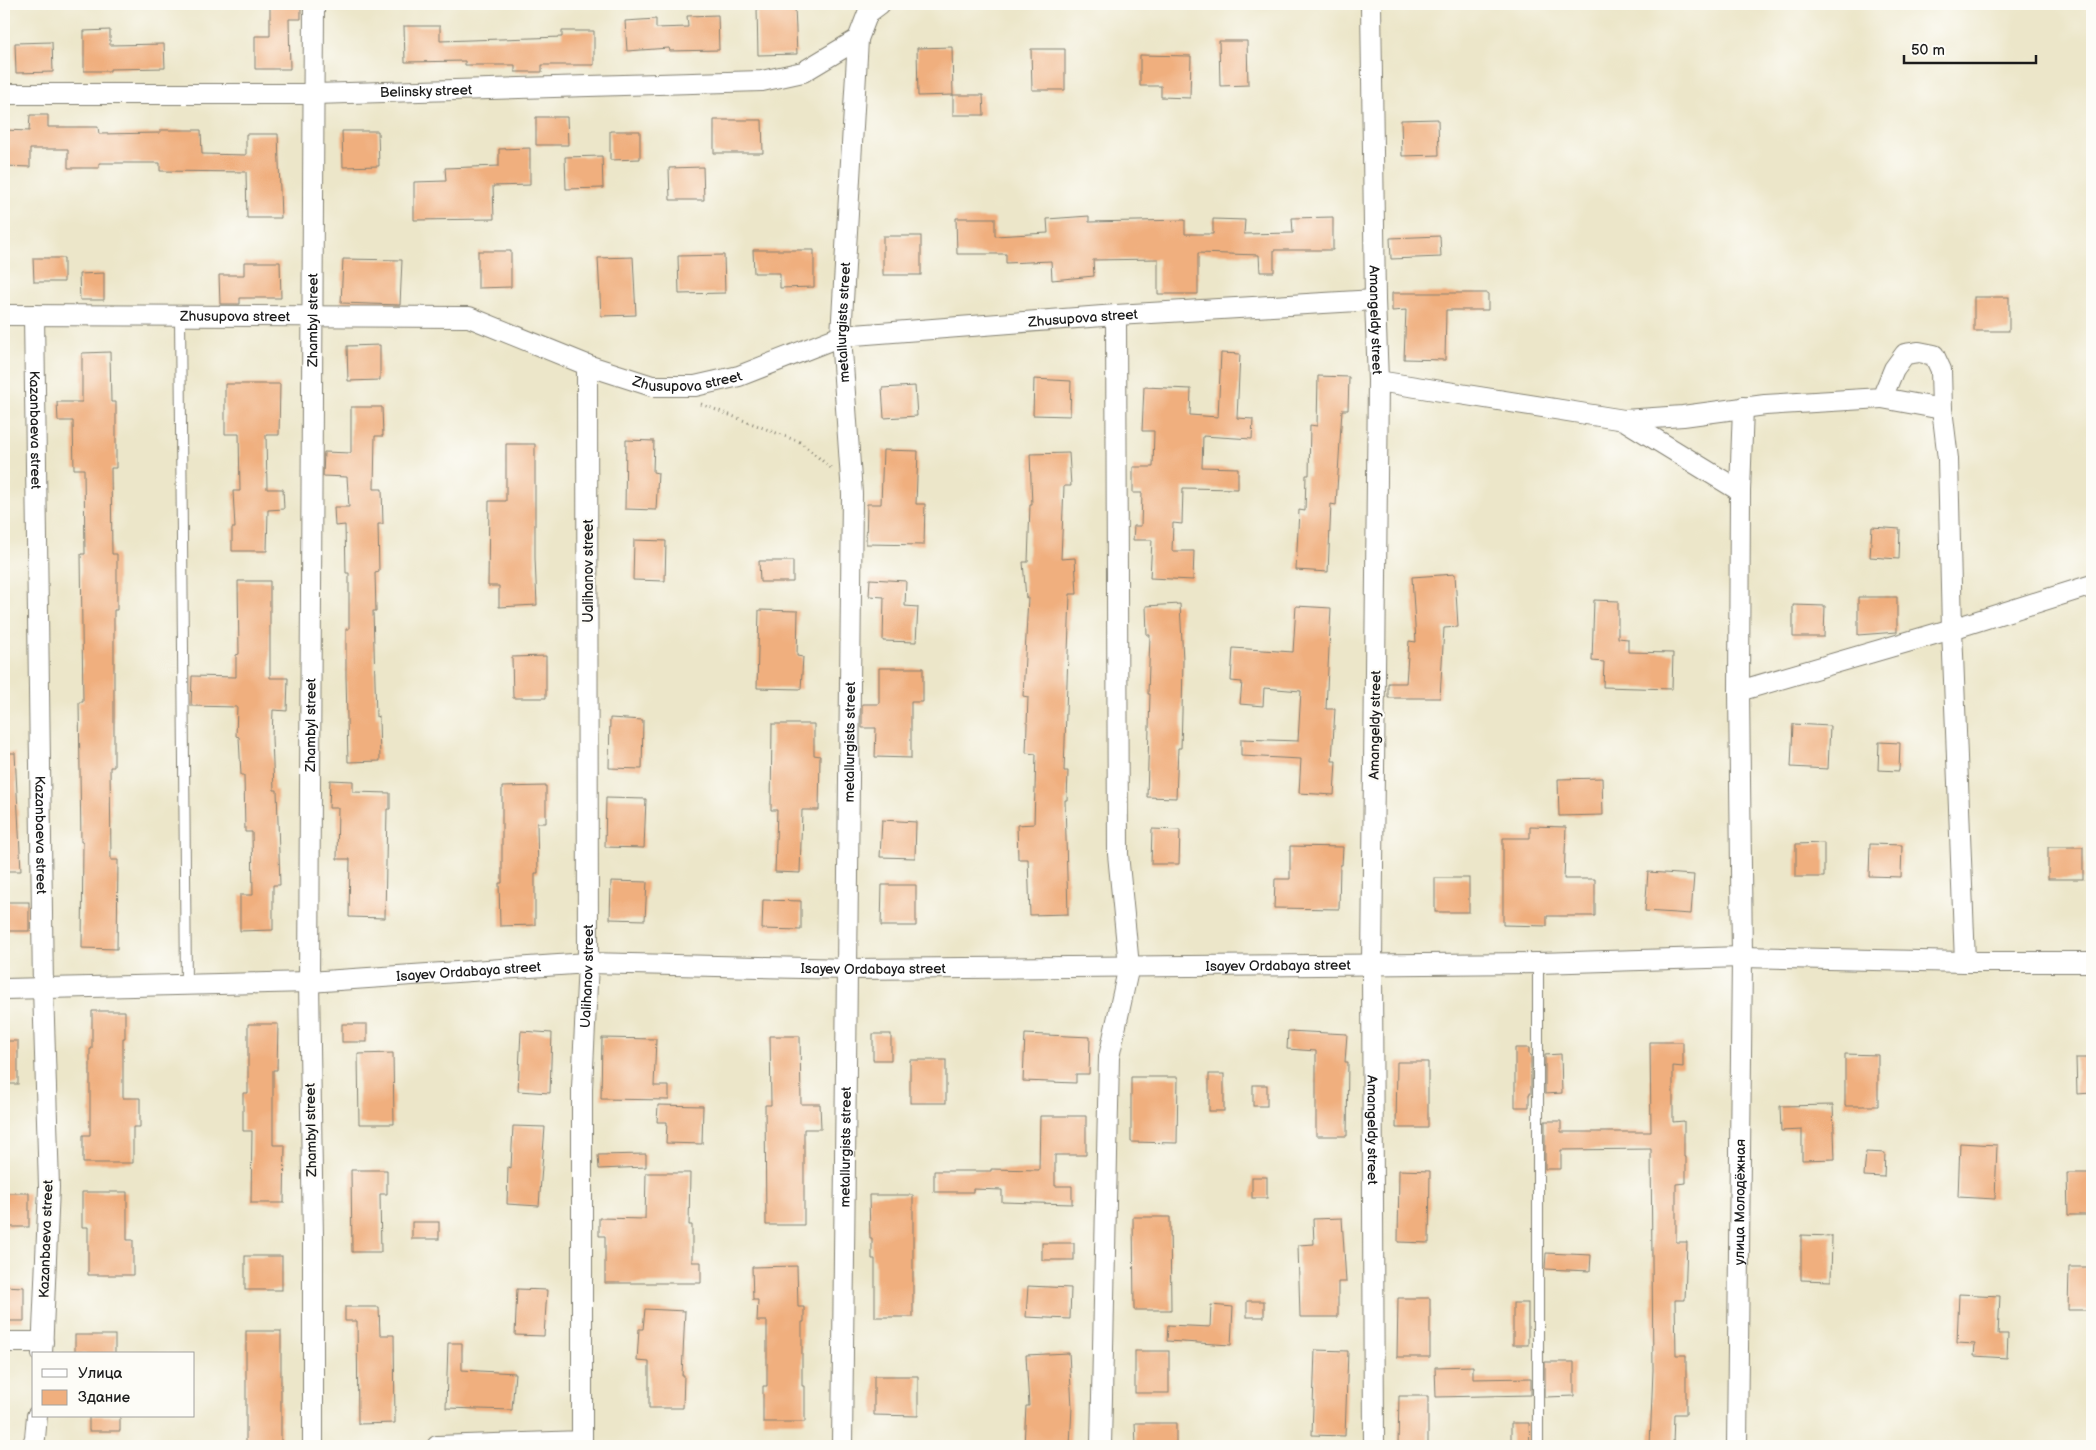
<svg xmlns="http://www.w3.org/2000/svg" width="2096" height="1450" viewBox="0 0 2096 1450" font-family="'Balsamiq Sans',sans-serif">
<rect width="100%" height="100%" fill="#fdfcf7"/>
<filter id="ink" filterUnits="userSpaceOnUse"><feTurbulence type="fractalNoise" baseFrequency=".02" numOctaves="2"/><feDisplacementMap in="SourceGraphic" scale="10" xChannelSelector="R" yChannelSelector="G"/><feConvolveMatrix kernelMatrix="1 2 1 2 8 2 1 2 1" color-interpolation-filters="sRGB"/></filter>
<filter id="wash" filterUnits="userSpaceOnUse"><feTurbulence type="fractalNoise" baseFrequency=".0096" numOctaves="4" result="noise"/><feDisplacementMap in="SourceGraphic" scale="20" xChannelSelector="R" yChannelSelector="G"/><feGaussianBlur stdDeviation="1.12" result="paint"/><feColorMatrix in="noise" values="0 0 0 0 0 0 0 0 0 0 0 0 0 0 0 0 0 1.4 0 .05"/><feComposite in="paint" operator="in"/></filter>
<g filter="url(#wash)">
<rect width="100%" height="100%" fill="#ece6c9"/>
<g id="blocks">
<g fill="#f0af7e">
<polygon points="270,4 301,4 301,19 289,19 290,69 255,69 255,36 270,36"/>
<polygon points="795,7 797,54 758,55 757,8"/>
<polygon points="718,15 719,50 670,51 669,48 627,51 625,21 656,19 656,28 688,27 687,16"/>
<polygon points="404,26 440,26 440,41 562,37 562,31 594,31 594,65 542,65 542,72 515,72 515,65 465,65 465,61 405,62"/>
<polygon points="110,30 110,45 164,44 165,68 110,69 110,71 84,71 84,31"/>
<polygon points="1219,41 1247,41 1248,85 1220,86"/>
<polygon points="52,42 53,72 16,73 15,43"/>
<polygon points="952,47 953,95 918,96 917,48"/>
<polygon points="1031,49 1065,49 1065,90 1032,90"/>
<polygon points="1140,55 1191,56 1190,98 1161,97 1161,86 1140,86"/>
<polygon points="953,95 983,95 984,115 953,115"/>
<polygon points="30,115 48,115 48,127 98,127 99,134 160,133 160,130 201,130 202,154 246,155 246,134 278,134 281,218 247,218 246,172 160,171 160,163 99,163 99,168 68,168 68,149 30,149 30,167 4,166 4,130 29,131"/>
<polygon points="536,117 567,117 568,145 536,145"/>
<polygon points="1438,119 1439,155 1402,156 1401,120"/>
<polygon points="714,120 762,120 763,153 714,153"/>
<polygon points="342,131 378,131 379,166 343,167"/>
<polygon points="610,131 640,131 640,159 610,160"/>
<polygon points="530,148 530,185 493,186 494,219 414,220 414,182 446,181 445,168 499,166 499,149"/>
<polygon points="602,156 603,188 566,189 565,157"/>
<polygon points="703,167 704,200 670,200 669,168"/>
<polygon points="1089,216 1089,222 1185,220 1185,234 1213,234 1213,219 1245,220 1244,234 1293,233 1292,218 1333,217 1333,250 1274,250 1274,272 1260,272 1259,255 1198,253 1198,294 1158,294 1158,259 1093,260 1094,276 1052,280 1051,261 1006,263 1006,254 957,254 956,218 995,218 995,236 1048,233 1047,219"/>
<rect x="883" y="236" width="38" height="39"/>
<polygon points="1440,236 1441,257 1391,259 1390,238"/>
<polygon points="753,250 814,250 814,287 780,288 780,273 754,273"/>
<polygon points="478,251 511,251 511,287 478,288"/>
<polygon points="724,255 725,293 679,294 678,256"/>
<polygon points="633,257 636,315 601,316 598,258"/>
<polygon points="33,258 64,258 64,282 34,282"/>
<polygon points="343,259 402,260 400,305 341,303"/>
<polygon points="244,262 280,262 281,298 240,298 240,304 220,304 219,275 244,275"/>
<polygon points="104,273 104,300 80,300 79,274"/>
<polygon points="1392,293 1488,293 1488,310 1446,310 1445,360 1404,359 1406,310 1392,311"/>
<rect x="1974" y="297" width="35" height="34"/>
<polygon points="380,345 380,380 348,381 347,346"/>
<polygon points="110,352 111,402 116,402 116,468 111,468 112,554 117,554 117,610 114,610 114,767 110,767 111,860 118,860 117,949 82,948 83,842 81,842 79,702 83,702 81,554 85,554 84,469 74,469 73,421 58,421 57,402 82,402 82,353"/>
<polygon points="1221,353 1240,354 1237,418 1253,419 1252,439 1203,436 1202,467 1238,468 1238,489 1183,488 1182,524 1173,523 1172,551 1194,551 1193,580 1150,578 1152,540 1133,540 1134,526 1141,526 1142,493 1133,493 1133,467 1153,467 1154,431 1142,431 1144,387 1191,389 1190,415 1218,417"/>
<polygon points="1318,376 1349,377 1348,410 1342,410 1336,505 1331,504 1328,572 1296,570 1299,510 1305,511 1306,475 1309,475 1310,425 1317,426"/>
<polygon points="1034,379 1071,381 1070,416 1033,415"/>
<polygon points="225,384 280,384 279,435 266,435 267,489 283,489 284,509 268,510 267,551 232,551 232,528 235,528 233,491 240,491 239,434 225,434"/>
<polygon points="915,386 917,416 884,418 882,388"/>
<polygon points="351,407 382,407 383,436 375,436 374,489 382,489 383,524 378,524 379,572 375,573 376,611 373,611 376,717 379,716 380,761 348,762 346,676 346,629 349,629 349,573 346,573 345,525 335,526 334,507 349,507 347,477 323,476 324,452 351,453"/>
<polygon points="626,440 654,441 653,472 658,473 656,510 625,509"/>
<polygon points="506,444 535,444 535,558 537,605 499,607 499,586 488,586 489,501 506,501"/>
<polygon points="883,450 918,451 916,504 925,504 924,545 866,544 867,504 881,504"/>
<polygon points="1069,453 1071,486 1064,486 1061,559 1075,558 1077,594 1070,594 1064,771 1068,771 1067,800 1065,800 1068,914 1030,915 1028,859 1018,859 1017,825 1034,824 1036,754 1026,753 1028,697 1023,696 1028,597 1026,598 1023,562 1028,562 1030,505 1032,505 1030,454"/>
<polygon points="1872,527 1900,529 1899,559 1870,557"/>
<polygon points="634,540 666,541 665,581 633,580"/>
<polygon points="759,561 793,561 793,582 760,582"/>
<polygon points="1455,574 1458,627 1444,628 1440,698 1388,698 1388,683 1406,683 1409,641 1416,642 1412,577"/>
<polygon points="870,579 906,581 905,606 918,607 916,642 883,641 884,597 869,596"/>
<polygon points="238,581 270,581 270,678 288,678 287,711 273,710 272,738 274,790 277,790 280,885 273,885 273,930 240,931 240,895 253,895 252,832 245,832 244,775 241,775 239,737 236,736 237,707 191,706 192,676 236,677 236,655 239,654"/>
<polygon points="1858,597 1897,597 1897,632 1858,635"/>
<polygon points="1594,600 1618,601 1618,638 1628,639 1628,652 1673,653 1672,689 1603,687 1604,662 1592,661"/>
<polygon points="1180,604 1183,660 1182,713 1181,748 1178,748 1176,798 1147,797 1150,694 1148,694 1150,635 1147,635 1146,606"/>
<polygon points="1793,605 1825,606 1824,637 1793,637"/>
<polygon points="1296,606 1331,608 1326,709 1335,709 1332,761 1336,761 1334,795 1299,793 1301,759 1241,756 1241,739 1298,741 1301,691 1264,688 1263,706 1240,704 1242,682 1231,681 1233,648 1293,652"/>
<polygon points="759,610 798,611 797,656 803,657 801,689 757,688"/>
<polygon points="546,656 546,698 513,698 512,657"/>
<polygon points="879,668 923,668 923,702 911,702 911,758 875,757 876,728 862,728 862,704 879,704"/>
<polygon points="610,718 643,720 642,769 609,768"/>
<polygon points="772,724 814,724 814,755 820,756 819,810 802,810 800,873 775,872 777,810 771,810"/>
<polygon points="1793,724 1830,726 1828,769 1791,767"/>
<polygon points="1879,742 1900,743 1899,771 1878,770"/>
<polygon points="4,753 15,753 21,871 4,871"/>
<polygon points="1602,778 1603,815 1559,816 1558,779"/>
<polygon points="330,780 353,781 353,792 390,793 390,809 387,809 385,918 349,917 350,859 337,859 338,808 329,808"/>
<polygon points="546,786 546,823 537,823 538,873 535,873 535,925 500,926 499,883 502,883 502,787"/>
<polygon points="606,798 646,799 644,848 605,847"/>
<polygon points="882,820 916,822 915,858 880,857"/>
<polygon points="1530,826 1566,827 1564,879 1595,879 1595,916 1547,916 1547,926 1503,925 1503,838 1530,838"/>
<polygon points="1152,829 1180,830 1179,864 1151,864"/>
<polygon points="1824,843 1824,877 1796,877 1796,844"/>
<polygon points="1870,844 1902,845 1901,877 1869,876"/>
<polygon points="1290,846 1343,847 1342,865 1340,865 1339,909 1274,908 1275,879 1290,879"/>
<rect x="2048" y="847" width="35" height="32"/>
<polygon points="1648,872 1694,875 1691,914 1645,911"/>
<rect x="1435" y="878" width="34" height="34"/>
<polygon points="611,881 647,882 645,920 610,919"/>
<polygon points="882,885 916,885 916,926 881,926"/>
<polygon points="763,900 801,901 801,930 762,929"/>
<rect x="4" y="902" width="25" height="29"/>
<polygon points="92,1011 125,1011 125,1038 123,1038 123,1098 140,1098 140,1127 133,1127 133,1163 83,1163 83,1135 90,1135 90,1049 92,1049"/>
<polygon points="248,1024 278,1024 277,1070 273,1070 273,1145 285,1145 284,1203 251,1203 252,1131 243,1131 243,1093 248,1093"/>
<rect x="342" y="1024" width="25" height="18"/>
<polygon points="521,1031 552,1033 550,1093 518,1091"/>
<polygon points="1288,1031 1347,1034 1345,1062 1348,1062 1347,1136 1316,1136 1316,1051 1287,1049"/>
<rect x="873" y="1034" width="18" height="26"/>
<polygon points="1025,1034 1090,1037 1089,1074 1076,1074 1076,1083 1023,1081"/>
<polygon points="770,1036 800,1036 801,1104 820,1104 821,1129 804,1129 804,1225 766,1225 765,1105 771,1105"/>
<polygon points="602,1038 656,1039 654,1086 669,1086 669,1100 601,1099"/>
<rect x="4" y="1041" width="14" height="43"/>
<polygon points="1650,1042 1683,1042 1683,1067 1673,1066 1673,1122 1684,1121 1684,1157 1686,1157 1686,1183 1676,1184 1676,1242 1687,1242 1685,1300 1675,1300 1676,1355 1686,1355 1686,1414 1674,1414 1673,1446 1650,1446 1653,1370 1651,1149 1561,1150 1561,1169 1545,1169 1545,1121 1561,1121 1561,1132 1651,1132"/>
<polygon points="1515,1048 1529,1048 1529,1055 1531,1055 1531,1094 1529,1094 1529,1107 1515,1107"/>
<polygon points="393,1053 394,1124 359,1124 358,1054"/>
<polygon points="1561,1054 1562,1093 1545,1094 1545,1055"/>
<polygon points="1845,1054 1878,1055 1878,1106 1845,1106"/>
<polygon points="2076,1058 2092,1058 2092,1093 2077,1094"/>
<rect x="910" y="1060" width="36" height="43"/>
<polygon points="1397,1062 1428,1062 1428,1128 1396,1128"/>
<rect x="1209" y="1074" width="15" height="37"/>
<polygon points="1131,1077 1178,1077 1177,1143 1131,1142"/>
<rect x="1253" y="1085" width="14" height="21"/>
<polygon points="658,1105 703,1106 702,1144 666,1143 667,1122 657,1122"/>
<polygon points="1833,1105 1835,1159 1802,1160 1802,1130 1781,1131 1780,1106"/>
<polygon points="1040,1116 1086,1116 1086,1155 1055,1155 1055,1186 1072,1186 1072,1204 1002,1202 1002,1190 973,1189 973,1192 934,1192 934,1171 991,1171 991,1169 1039,1170"/>
<polygon points="513,1126 545,1127 539,1206 507,1204 508,1167 511,1168"/>
<polygon points="1960,1143 1997,1145 1995,1199 1958,1197"/>
<polygon points="1866,1152 1885,1153 1884,1177 1864,1176"/>
<polygon points="646,1154 646,1167 599,1169 598,1155"/>
<polygon points="351,1170 387,1170 387,1194 380,1194 381,1252 352,1252"/>
<polygon points="1399,1170 1430,1171 1429,1243 1398,1242"/>
<polygon points="646,1173 690,1173 689,1225 692,1225 692,1262 701,1262 701,1283 605,1283 605,1236 599,1236 599,1218 645,1219"/>
<polygon points="2067,1173 2092,1173 2092,1215 2068,1215"/>
<rect x="1252" y="1177" width="15" height="21"/>
<polygon points="82,1192 127,1192 127,1240 133,1240 133,1275 88,1275 88,1227 82,1227"/>
<rect x="4" y="1193" width="25" height="34"/>
<polygon points="869,1195 913,1195 913,1317 875,1317 875,1259 872,1259 872,1238 870,1238"/>
<polygon points="1133,1217 1170,1217 1171,1310 1134,1310"/>
<polygon points="1342,1218 1346,1282 1338,1282 1338,1317 1300,1317 1298,1245 1314,1244 1313,1219"/>
<rect x="412" y="1222" width="27" height="17"/>
<polygon points="1801,1235 1832,1236 1831,1281 1801,1280"/>
<rect x="1042" y="1243" width="32" height="17"/>
<polygon points="1546,1253 1591,1255 1590,1271 1545,1269"/>
<rect x="245" y="1256" width="37" height="34"/>
<polygon points="797,1266 798,1307 804,1307 804,1322 802,1322 802,1386 805,1386 805,1422 763,1422 763,1386 767,1386 767,1321 757,1321 758,1300 753,1300 752,1267"/>
<polygon points="2069,1267 2090,1267 2089,1310 2068,1310"/>
<polygon points="4,1286 24,1287 24,1321 4,1321"/>
<polygon points="1028,1286 1071,1288 1070,1319 1026,1317"/>
<polygon points="517,1289 547,1290 544,1336 515,1335"/>
<polygon points="1959,1294 2000,1296 1998,1334 2008,1334 2007,1358 1974,1356 1975,1344 1957,1343"/>
<polygon points="1398,1298 1430,1298 1430,1357 1397,1357"/>
<rect x="1247" y="1301" width="17" height="16"/>
<rect x="1513" y="1303" width="15" height="42"/>
<polygon points="1211,1305 1233,1307 1231,1345 1167,1341 1168,1325 1210,1327"/>
<polygon points="345,1307 379,1307 380,1335 394,1335 395,1423 358,1424 357,1321 345,1321"/>
<polygon points="645,1309 685,1311 682,1375 684,1375 683,1408 649,1408 649,1362 637,1361 639,1329 643,1329"/>
<rect x="246" y="1331" width="35" height="115"/>
<rect x="75" y="1335" width="40" height="19"/>
<polygon points="448,1343 462,1343 462,1370 515,1373 512,1410 446,1408"/>
<polygon points="1315,1350 1348,1351 1345,1436 1312,1435"/>
<rect x="1135" y="1351" width="34" height="42"/>
<polygon points="1069,1353 1072,1407 1070,1446 1024,1446 1026,1406 1029,1406 1026,1355"/>
<polygon points="1545,1362 1574,1362 1574,1396 1545,1397"/>
<polygon points="1473,1366 1473,1379 1531,1378 1531,1395 1436,1397 1435,1367"/>
<polygon points="874,1376 918,1376 918,1416 874,1415"/>
<polygon points="1399,1396 1428,1396 1428,1446 1398,1446"/>
<rect x="89" y="1416" width="31" height="15"/>
<polygon points="1135,1423 1176,1423 1176,1446 1136,1446"/>
<polygon points="1511,1423 1529,1423 1530,1446 1511,1446"/>
</g>
</g>
</g>
<g filter="url(#ink)">
<use href="#blocks" fill-opacity="0" stroke="#848172" stroke-width="1"/>
<g fill="none" stroke-linecap="round" stroke-linejoin="round">
<defs>
<g id="service">
<polyline points="180,316 186,985"/>
<polyline points="1538,963 1538,1446"/>
</g>
<g id="minor">
<path id="s1" d="M1371 4 1375 300 1378 381 1372 963 1374 1446"/>
<path id="s2" d="M4 94H314L762 81 803 72 858 39 868 13 880 4"/>
<path id="s3" d="M4 315 469 317 587 365 652 386H695L739 376 841 336 1116 315 1375 300"/>
<path id="s4" d="M34 315 43 988 49 1187 42 1354"/>
<polyline points="1378,381 1624,420 1683,416 1765,405 1882,398 1894,369 1905,354 1919,352 1934,355 1941,370 1942,409 1948,459 1952,629 1965,962"/>
<polyline points="1882,398 1942,409"/>
<polyline points="1624,420 1740,491"/>
<polyline points="1739,691 1740,491 1743,407"/>
<path id="s5" d="M4 989 309 982 588 963 848 969 1538 963 1742 957 1965 962H2092"/>
<polyline points="4,1342 43,1342"/>
<polyline points="32,1446 35,1438 37,1416"/>
<path id="s6" d="M313 1446V1240L309 982 314 4"/>
<path id="s7" d="M437 1446 582 1441V1088L588 963 587 365"/>
<path id="s8" d="M842 1446 852 494 841 336 858 39"/>
<polyline points="1101,1446 1109,1057 1129,966 1118,854 1116,315"/>
<path id="s9" d="M1737 1446 1742 957 1739 691 1952 629 2092 585"/>
</g>
</defs>
<use href="#service" stroke="#848172" stroke-width="12"/>
<use href="#minor" stroke="#848172" stroke-width="22"/>
<polyline stroke="#848172" stroke-width="3" stroke-dasharray="1 4" stroke-linecap="butt" points="701,404 800,442 831,468"/>
<use href="#service" stroke="#fff" stroke-width="10"/>
<use href="#minor" stroke="#fff" stroke-width="20"/>
</g>
</g>
<g text-anchor="middle" dominant-baseline="central" stroke-width="4.5" stroke-linejoin="round" paint-order="stroke">
<g font-size="14" fill="#1c1c1c" stroke="#fdfcf7">
<text stroke="none"><textPath href="#s2" startOffset="422">Belinsky street</textPath></text>
<text stroke="none"><textPath href="#s3" startOffset="231">Zhusupova street</textPath></text>
<text stroke="none"><textPath href="#s3" startOffset="1101">Zhusupova street</textPath></text>
<text stroke="none"><textPath href="#s6" startOffset="1126">Zhambyl street</textPath></text>
<text stroke="none"><textPath href="#s1" startOffset="316">Amangeldy street</textPath></text>
<text stroke="none"><textPath href="#s8" startOffset="1124">metallurgists street</textPath></text>
<text stroke="none"><textPath href="#s3" startOffset="696">Zhusupova street</textPath></text>
<text stroke="none"><textPath href="#s4" startOffset="115">Kazanbaeva street</textPath></text>
<text transform="translate(588 571) rotate(-90)">Ualihanov street</text>
<text stroke="none"><textPath href="#s6" startOffset="721">Zhambyl street</textPath></text>
<text transform="translate(1375 725) rotate(-89)">Amangeldy street</text>
<text stroke="none"><textPath href="#s8" startOffset="704">metallurgists street</textPath></text>
<text stroke="none"><textPath href="#s4" startOffset="520">Kazanbaeva street</textPath></text>
<text stroke="none"><textPath href="#s5" startOffset="1275">Isayev Ordabaya street</textPath></text>
<text stroke="none"><textPath href="#s5" startOffset="870">Isayev Ordabaya street</textPath></text>
<text stroke="none"><textPath href="#s5" startOffset="465">Isayev Ordabaya street</textPath></text>
<text stroke="none"><textPath href="#s7" startOffset="610">Ualihanov street</textPath></text>
<text transform="translate(311 1130) rotate(-91)">Zhambyl street</text>
<text stroke="none"><textPath href="#s1" startOffset="1126">Amangeldy street</textPath></text>
<text stroke="none"><textPath href="#s8" startOffset="299">metallurgists street</textPath></text>
<text stroke="none"><textPath href="#s9" startOffset="244">улица Молодёжная</textPath></text>
<text transform="translate(46 1239) rotate(-88)">Kazanbaeva street</text>
</g>
</g>
<rect width="2096" height="1450" fill="none" stroke="#fdfcf7" stroke-width="20"/>
<rect x="32" y="1352" width="162" height="65" fill="#fdfcf7" stroke="#a3a29f"/>
<rect x="42" y="1369" width="25" height="8" fill="#ffffff" stroke="#a3a29f"/>
<text x="78" y="1378" font-size="15" fill="#1c1c1c">Улица</text>
<rect x="42" y="1390" width="25" height="15" fill="#f0af7e" stroke="#a3a29f"/>
<text x="78" y="1402" font-size="15" fill="#1c1c1c">Здание</text>
<path d="M1904 55v8h132v-8" fill="none" stroke="#1c1c1c" stroke-width="2.5"/>
<text x="1911" y="55" font-size="15" fill="#1c1c1c" stroke="#fdfcf7" stroke-width="4" paint-order="stroke">50 m</text>
</svg>
